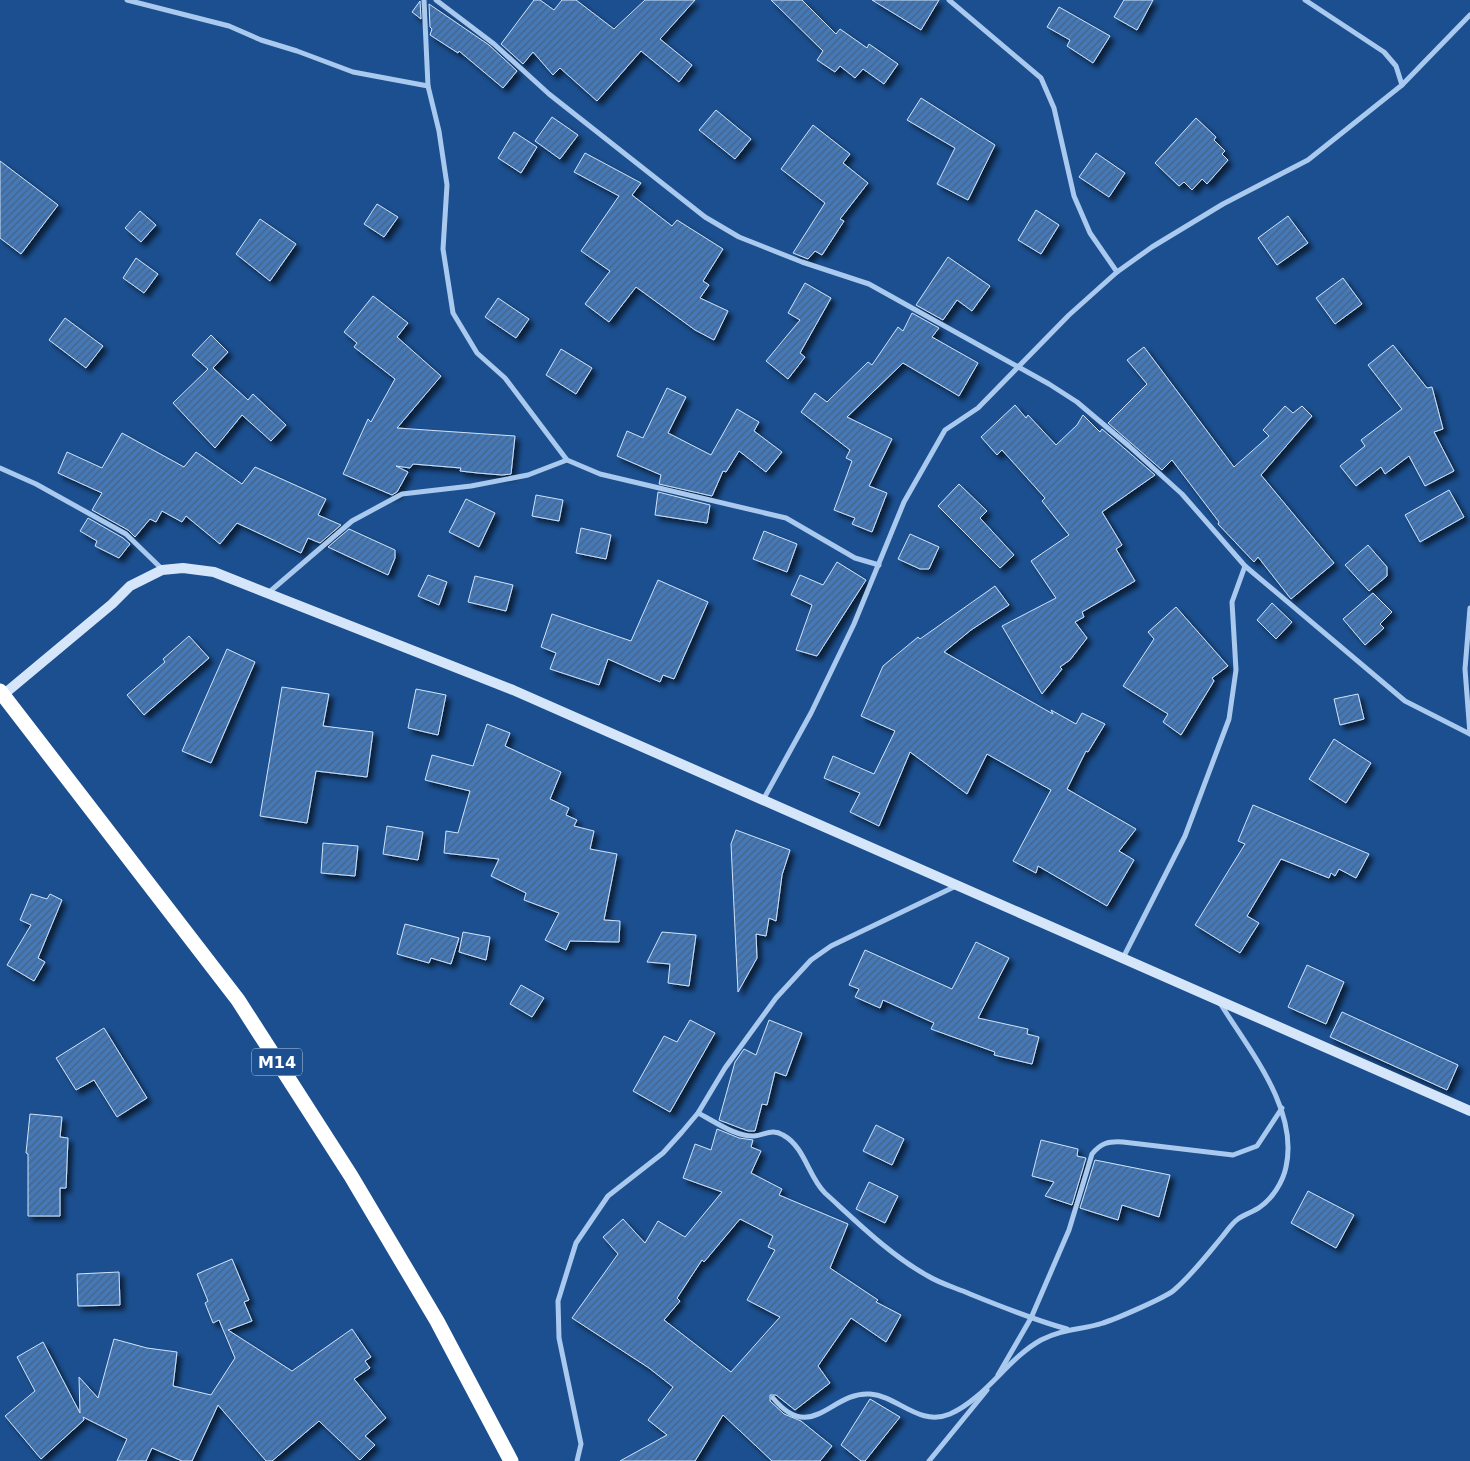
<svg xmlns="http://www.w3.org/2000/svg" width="1470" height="1461" viewBox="0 0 1470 1461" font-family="'DejaVu Sans',sans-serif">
<defs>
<pattern id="building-hatch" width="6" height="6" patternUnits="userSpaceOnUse" patternTransform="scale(1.25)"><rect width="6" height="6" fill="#4478b7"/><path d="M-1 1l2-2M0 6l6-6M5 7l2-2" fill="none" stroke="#486282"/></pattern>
<filter id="shadow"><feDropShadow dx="4.5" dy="4.5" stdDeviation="2.5" flood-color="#0009"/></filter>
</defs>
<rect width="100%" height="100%" fill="#1b4f8f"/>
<g fill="url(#building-hatch)" stroke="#cfe3fa" fill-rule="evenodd" filter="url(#shadow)">
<polygon points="534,0 540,0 554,10 562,0 576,0 614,29 645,0 695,0 660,39 692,65 679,82 641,51 597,101 560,68 553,75 533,52 523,64 501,44"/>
<polygon points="771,0 802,0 836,34 840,29 867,48 869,44 898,64 884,84 863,69 855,78 840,66 835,72 817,60 823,51"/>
<polygon points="872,0 939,0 921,30"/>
<polygon points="1124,0 1153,0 1137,30 1114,17"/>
<polygon points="420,1 421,19 412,12"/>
<polygon points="429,4 489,45 517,71 503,88 459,51 458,53 430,35 432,29 430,27"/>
<polygon points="1059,7 1110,36 1093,63 1067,46 1070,40 1047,27"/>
<polygon points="921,98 995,145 968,200 937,184 955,148 907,120"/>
<polygon points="716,110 751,139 735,159 699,130"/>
<polygon points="552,117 578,135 560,159 535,141"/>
<polygon points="1196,118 1216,137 1214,140 1225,151 1222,154 1228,160 1207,184 1202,179 1192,190 1184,182 1179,186 1155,163"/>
<polygon points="813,125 850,154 843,163 868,183 840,219 844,221 822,255 815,251 808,259 793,253 825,203 781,169"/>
<polygon points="514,132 537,147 521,173 498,158"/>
<polygon points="585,153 641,183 632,195 672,226 677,220 723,249 703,281 709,285 700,298 728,311 714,340 695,330 636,287 609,322 585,304 610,271 581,251 619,196 574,172"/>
<polygon points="1096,153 1125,173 1109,197 1079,177"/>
<polygon points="0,161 58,205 21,254 0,238"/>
<polygon points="377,204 398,217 384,237 364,224"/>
<polygon points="1036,210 1059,225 1041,254 1018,240"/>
<polygon points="140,211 156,225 141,242 125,228"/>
<polygon points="1288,216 1308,243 1277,265 1258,238"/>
<polygon points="260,219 296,244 270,281 236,254"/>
<polygon points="948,257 990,286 972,311 957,300 943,320 916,305"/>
<polygon points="136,258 158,274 144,293 123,278"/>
<polygon points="1343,278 1362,304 1335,324 1316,298"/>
<polygon points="805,283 831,298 800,353 805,357 788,379 766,361 800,320 788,313"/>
<polygon points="373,296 408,323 397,337 441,376 397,428 515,436 511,474 502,475 478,473 460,471 461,468 413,464 410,468 396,466 408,472 397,492 392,495 343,474 368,419 371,422 395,379 354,347 357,343 344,332"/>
<polygon points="498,298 529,319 516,338 485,317"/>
<polygon points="912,313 939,328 932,337 978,363 959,396 903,363 847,417 892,439 869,486 887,493 872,532 852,524 855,518 834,510 852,461 846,458 850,450 801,412 815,393 827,402 868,362 872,365 898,327 903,331"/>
<polygon points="65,318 103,346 86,368 49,340"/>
<polygon points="211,335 228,352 213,368 248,400 253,394 286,425 271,441 242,415 215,448 173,403 208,369 192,355"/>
<polygon points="1393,345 1427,388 1432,387 1443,429 1434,432 1454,471 1425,486 1409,456 1385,474 1381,467 1356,486 1340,466 1365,446 1361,440 1402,409 1368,365"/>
<polygon points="1144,347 1234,467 1269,436 1263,430 1285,406 1293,413 1302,406 1312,416 1261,475 1334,563 1291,599 1258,557 1254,562 1218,524 1219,522 1172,460 1162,470 1108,423 1147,384 1127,360"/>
<polygon points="561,349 592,368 576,394 546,375"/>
<polygon points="667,388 686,397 668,433 711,455 737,409 759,422 754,431 782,452 766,472 739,451 726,472 723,471 712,496 659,484 661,475 617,456 627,431 643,438"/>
<polygon points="1015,405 1026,418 1028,415 1056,445 1077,425 1083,415 1100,432 1102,429 1155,475 1102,512 1122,545 1116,549 1135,581 1082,612 1084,617 1075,622 1087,638 1070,660 1060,667 1062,669 1042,694 1002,626 1056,598 1031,561 1069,535 1042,501 1045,498 1002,450 997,455 981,437"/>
<polygon points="122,433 184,467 196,452 242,484 255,467 326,499 318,515 341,525 320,543 308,538 301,553 237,523 220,544 186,516 182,522 162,511 156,522 150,519 135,537 128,530 92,510 102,493 58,473 67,452 102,468"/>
<polygon points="959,484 987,511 980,518 1014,555 1000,568 938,506"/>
<polygon points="1449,490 1464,517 1420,542 1405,515"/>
<polygon points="658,492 710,505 707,523 655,515"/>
<polygon points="536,495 563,500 559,521 532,516"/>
<polygon points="466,499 495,513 479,547 449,532"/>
<polygon points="88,518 123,538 130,544 119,558 95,546 97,541 80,531"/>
<polygon points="581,528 611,535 606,559 576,553"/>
<polygon points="349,529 395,550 395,558 388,575 328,547"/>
<polygon points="764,531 797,544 787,572 753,559"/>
<polygon points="910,534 939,547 929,569 920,569 898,559"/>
<polygon points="1368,545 1387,567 1387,576 1369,591 1345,565"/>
<polygon points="837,562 866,580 817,656 796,650 812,605 791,595 800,575 823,585"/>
<polygon points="428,575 447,582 439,605 418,596"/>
<polygon points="475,576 513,585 506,611 468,602"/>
<polygon points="658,580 708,602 674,679 663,675 660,682 608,659 599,685 550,669 556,653 541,647 552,614 631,641"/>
<polygon points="995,586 1009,605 971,630 944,652 1053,714 1051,710 1076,724 1082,713 1105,724 1088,752 1086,751 1067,789 1136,829 1119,851 1134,860 1107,906 1038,866 1036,873 1013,861 1051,790 987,754 967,794 910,752 879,826 850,812 860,793 824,778 833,756 874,774 895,731 861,716 883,666 918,637 920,639"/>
<polygon points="1373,593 1392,612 1380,624 1384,628 1365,645 1343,619"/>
<polygon points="1272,603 1292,622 1276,639 1257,620"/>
<polygon points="1176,607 1228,666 1212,678 1214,681 1181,735 1163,722 1168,714 1123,686 1154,639 1148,632"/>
<polygon points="189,636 209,658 144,715 127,695 165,662 163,659"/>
<polygon points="227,649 255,662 211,763 182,751"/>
<polygon points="282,687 329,694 323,726 373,732 367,777 316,771 307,823 260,816"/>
<polygon points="416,689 446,695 438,735 408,728"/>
<polygon points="1358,694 1364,719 1340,725 1334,699"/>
<polygon points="487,724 510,733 505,746 561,772 550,799 569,808 566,815 577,820 574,826 594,831 590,849 617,854 604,920 620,921 619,942 570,941 566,950 545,940 559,913 524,900 526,893 491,876 499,859 444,853 446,831 458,833 470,791 425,780 432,755 473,766"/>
<polygon points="1334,739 1371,763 1346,803 1309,779"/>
<polygon points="1253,805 1369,854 1356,878 1339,869 1335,876 1331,873 1329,878 1281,859 1247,916 1259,923 1240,953 1195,925 1245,844 1238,841"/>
<polygon points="387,826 423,832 418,860 383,854"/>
<polygon points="736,830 790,850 782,875 776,921 769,918 766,936 756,934 757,958 738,992 731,844"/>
<polygon points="323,843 358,846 355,876 321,873"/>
<polygon points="31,894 47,899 50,894 62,900 38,958 45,962 34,981 7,965 31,925 20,920"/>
<polygon points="405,924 459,938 451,964 431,958 429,963 397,954"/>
<polygon points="463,932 490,937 486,960 459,952"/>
<polygon points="662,932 696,935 689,986 668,983 670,964 647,962"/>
<polygon points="976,942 1009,958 978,1018 1028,1029 1027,1034 1039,1037 1032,1064 994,1055 995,1052 931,1029 934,1023 883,1000 880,1008 855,997 859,989 849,985 865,950 952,989"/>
<polygon points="1307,965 1344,982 1326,1024 1288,1007"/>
<polygon points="521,985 544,998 532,1017 510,1004"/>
<polygon points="1342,1012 1458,1065 1447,1090 1330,1037"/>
<polygon points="690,1020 715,1033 670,1112 633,1091 664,1036 677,1042"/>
<polygon points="769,1020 802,1033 786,1076 775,1072 767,1105 762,1104 755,1131 748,1131 719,1120 735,1062 744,1049 756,1055"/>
<polygon points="104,1028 147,1098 117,1117 94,1080 76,1090 56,1058"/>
<polygon points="30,1114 62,1117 60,1137 68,1138 66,1188 60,1188 60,1216 28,1216 28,1154 26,1153"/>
<polygon points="876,1125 904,1139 892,1165 863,1151"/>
<path d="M717 1129 739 1138 753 1140 751 1147 761 1151 751 1173 782 1189 779 1195 848 1224 830 1268 878 1300 876 1302 901 1315 886 1342 851 1318 818 1366 830 1383 795 1410 776 1395H770V1401L784 1414 801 1421 832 1446 820 1461H772L723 1415 695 1461H620L667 1435 648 1420 673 1387 649 1368 572 1318 618 1254 603 1237 623 1219 645 1243 658 1221 685 1237 722 1192 683 1178 695 1144 711 1150ZM740 1219 773 1236 768 1247 775 1250 747 1300 780 1317 731 1372 664 1320 680 1301 677 1298 702 1260 704 1262Z"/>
<polygon points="1041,1140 1078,1149 1077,1156 1086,1158 1072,1205 1045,1196 1054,1182 1032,1176"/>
<polygon points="1095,1160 1170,1175 1159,1217 1122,1205 1118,1220 1080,1208"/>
<polygon points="869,1182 898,1196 885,1223 856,1209"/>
<polygon points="1308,1191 1354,1215 1336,1248 1291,1223"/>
<polygon points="232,1259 249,1300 244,1302 252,1321 228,1330 292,1371 352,1329 371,1357 365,1361 370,1368 354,1379 386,1418 365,1436 375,1445 360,1460 319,1421 272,1461 266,1461 218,1405 192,1461 182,1461 152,1448 146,1461 117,1461 127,1439 83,1417 84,1420 41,1459 5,1416 35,1391 17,1357 43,1342 80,1413 79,1377 98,1398 114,1339 147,1348 177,1352 173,1386 211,1395 235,1358 219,1320 213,1323 205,1303 208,1301 197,1274"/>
<polygon points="119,1272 120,1305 78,1306 77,1274"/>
<polygon points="870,1399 900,1417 865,1461 861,1461 841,1445"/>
</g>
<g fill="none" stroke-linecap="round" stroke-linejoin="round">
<g stroke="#a9c9ee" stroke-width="5">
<polyline points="127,0 229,26 261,40 297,51 353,72 428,86"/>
<polyline points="424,0 428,86 439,131 447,185 443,249 453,313 477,353 505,378 567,460 600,474 786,518 855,558 879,565"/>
<polyline points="436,0 494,44 549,94 705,217 739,237 802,262 869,284 1049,384 1077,402 1129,446 1182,494 1245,566 1405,701 1470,734"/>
<polyline points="949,0 1041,78 1054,108 1074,196 1090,233 1117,272"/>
<polyline points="1305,0 1384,52 1396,66 1402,85"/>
<polyline points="0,468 36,484 126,534 162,569"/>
<polyline points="267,594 352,521 402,494 471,486 528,475 567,460"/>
<polyline points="1470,734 1465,669 1470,608"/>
<polyline points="763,800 811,713 854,624 904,502 945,430 978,408 1069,315 1117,272 1152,247 1223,204 1308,160 1402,85 1470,15"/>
<polyline points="1123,958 1185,836 1229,719 1236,670 1232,602 1245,566"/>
<path d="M698 1113C714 1121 736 1137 754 1136 765 1135 772 1128 783 1135 805 1147 808 1176 825 1193 857 1222 890 1255 928 1276 941 1284 957 1288 970 1294 1002 1307 1034 1320 1067 1329"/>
<path d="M998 1375 1031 1318 1069 1230 1092 1154C1101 1143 1108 1141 1123 1142L1233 1155 1257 1146 1282 1108"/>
<path d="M773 1398C812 1445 831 1391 870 1394 898 1396 919 1427 950 1414 986 1398 1007 1359 1041 1340 1064 1328 1082 1330 1103 1323 1116 1319 1164 1298 1173 1291 1191 1276 1207 1255 1222 1237 1227 1231 1232 1223 1238 1219 1245 1214 1253 1212 1260 1207 1272 1199 1283 1182 1286 1167 1299 1109 1249 1050 1220 1003"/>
<polyline points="577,1461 581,1444 559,1338 558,1301 576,1243 608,1196 663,1153 682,1132 698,1113 725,1068 776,998 811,960 831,946 956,886"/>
<polyline points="929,1461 987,1390"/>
</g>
<polyline stroke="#d6e6fa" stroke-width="10" points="3,695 112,604 130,586 162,570 183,568 214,572 513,690 1470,1111"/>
<polyline stroke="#fff" stroke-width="15" points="0,691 238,1000 351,1176 437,1321 511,1461"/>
</g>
<g text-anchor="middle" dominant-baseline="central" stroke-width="4" stroke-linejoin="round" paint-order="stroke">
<rect fill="#1b4f8f" stroke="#bbcadd" stroke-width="1" x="252" y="1048.5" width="50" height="27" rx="4"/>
<g font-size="16" font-weight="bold" fill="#fff">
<text x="277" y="1062">M14</text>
</g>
</g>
</svg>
